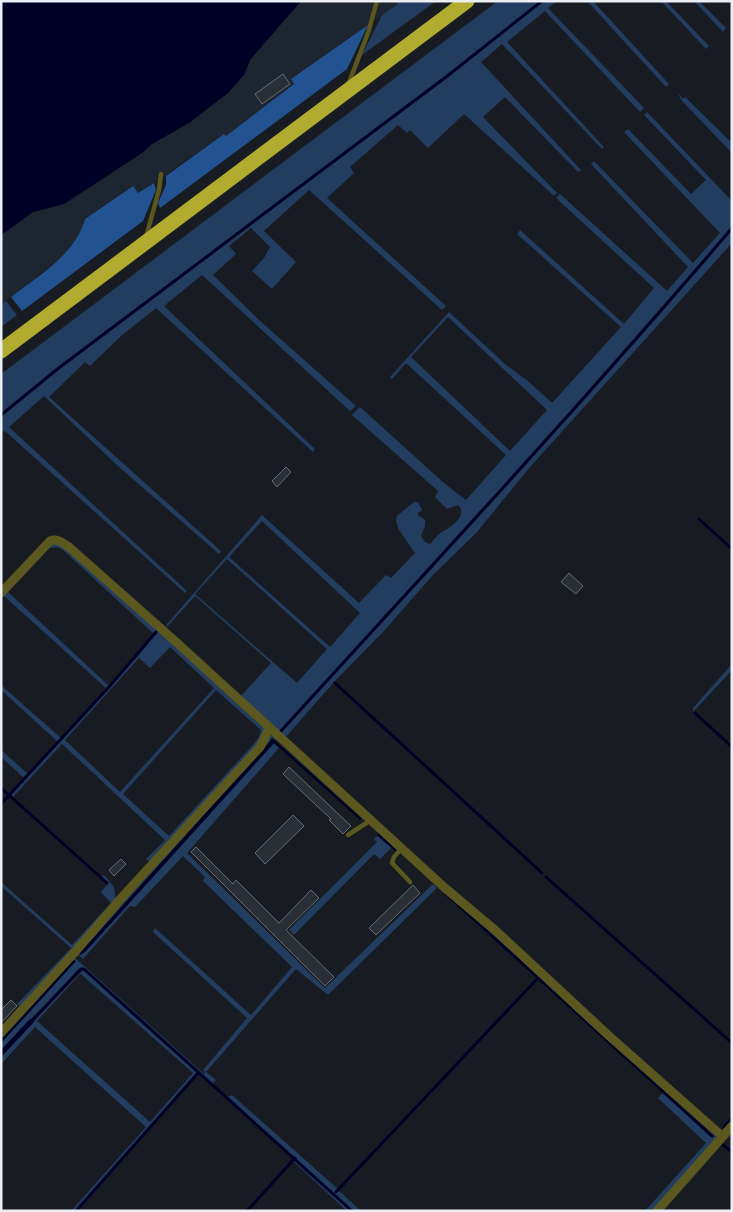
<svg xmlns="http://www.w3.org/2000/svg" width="733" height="1212" viewBox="0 0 733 1212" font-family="Mulish,sans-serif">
<rect width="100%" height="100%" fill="#181c22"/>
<polygon fill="#1d2530" points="301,1 397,1 398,4 291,79 294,84 226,136 224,134 154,183 138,193 132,186 85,219 81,232 73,246 62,257 1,305 1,235 33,212 64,204 142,153 152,144 189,123 244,75 250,60"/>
<g fill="#223d60" fill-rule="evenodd">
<polygon points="436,1 362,55 382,15 398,4 397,2"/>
<polygon points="498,1 540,1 446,77 60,367 1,414 1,374"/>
<polygon points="543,1 557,1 548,8 644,108 640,112 545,11 507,42 604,147 602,149 502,44 481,62 581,170 578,172 505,97 483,117 557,193 554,196 464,114 428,148 410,130 407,133 398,125 350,167 354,173 327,198 446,306 442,310 309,190 264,231 296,262 272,289 252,271 264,258 270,247 251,228 229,246 236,254 213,275 258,319 356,406 350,411 202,275 164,306 315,449 313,452 156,308 121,336 90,366 85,362 49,397 221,551 219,554 118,466 44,396 9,427 187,591 185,593 5,431 1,433 1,416 36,387 306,183 447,78"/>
<polygon points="587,1 593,1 669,84 666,87"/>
<polygon points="661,1 666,1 709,46 706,49"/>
<polygon points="694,1 699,1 726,28 723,32"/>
<polygon points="677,92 683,99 685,97 732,143 732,153 682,101"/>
<path d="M647 112 732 201V227L527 460 279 732 281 733C433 567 586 402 732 230V243L530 467 477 532 432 576 383 632 334 682 284 739 239 698 271 663 195 596 166 628 167 624 262 515 359 603 386 575 391 578 415 553 399 530 396 521 397 516 414 502H418L422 510 418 513V515L425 520V526L421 536 425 542 430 544C434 540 438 534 442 532 450 528 469 515 458 505L447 509 435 497 438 491 352 415 360 407 444 483 466 500 506 455 406 363 392 379 390 377 449 312 505 364 528 381 552 403 621 327 517 234 520 230 624 324 654 288 556 198 560 194 667 291 688 267 591 164 594 161 693 263 720 233 624 132 628 129 691 194 706 180 644 115ZM448 317 547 410 510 451 411 357ZM262 521 360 613 330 647 229 557ZM227 559 327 649 297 683 195 594Z"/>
<polygon points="6,301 17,315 1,327 1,305"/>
<polygon points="52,544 60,544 157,630 154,634 63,550 57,547 49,548 8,592 109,686 107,689 4,596 1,598 1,595"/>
<path d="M158 631 265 729 262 740 151 863 146 859 165 840 62 744 13 797 11 795 138 656ZM170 647 214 688 120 792 65 740 139 658 150 668ZM216 690 261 730 259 737 253 745 169 836 123 794Z"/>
<polygon points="732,664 732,670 693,712 693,708"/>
<polygon points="1,685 61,738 58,742 1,690"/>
<polygon points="271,735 362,819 276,740 271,738 270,741 247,767 80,953 85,952 274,743 279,748 187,853 325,988 433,884 437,888 328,995 296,969 206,1072 216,1080 212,1084 83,968 80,968 1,1050 1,1043 76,961 73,960 1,1039 1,1035 74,957 204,1074 205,1072 203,1070 247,1018 153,932 155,928 251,1015 292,967 203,881 205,877 183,856 135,907 130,906 83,959 77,954"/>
<polygon points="1,750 28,774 24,778 1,757"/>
<polygon points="378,836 392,847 380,859 374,854 294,935 289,930 377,842 374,839"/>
<polygon points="405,854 716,1137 711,1147 653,1211 645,1211 706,1143 658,1098 663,1093 711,1137 712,1134 438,886"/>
<polygon points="104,875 114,887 116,901 21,1008 17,1004 71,948 1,886 1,882 72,945 111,903 101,892 108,884 101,876"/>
<path d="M83 970 197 1073 75 1211H71L146 1127 35 1027 3 1062H1V1057L34 1020ZM80 974 82 975 193 1073 150 1122 37 1021Z"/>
<polygon points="232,1095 338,1189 336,1192 339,1191 361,1211 353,1211 228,1097"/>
<polygon points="295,1159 351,1211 347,1211 293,1161"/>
</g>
<g fill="#22528f">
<polygon points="368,25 347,69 160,208 158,203 166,185 166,176 224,134 226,136 294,84 291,79"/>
<path d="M154 183 156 190 143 221 22 311 11 297C39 275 75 255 85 219L133 186 138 193Z"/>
</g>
<g fill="#000026">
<polygon points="1,1 301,1 250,60 244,75 228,93 189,123 152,144 142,153 64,204 33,212 1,235"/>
<polygon points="272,738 362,819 360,820 274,743 85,952 80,955 79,954 247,767 270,742"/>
<polygon points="73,960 76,961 1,1043 1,1039"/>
<polygon points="30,1019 34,1020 34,1022 1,1057 1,1050"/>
</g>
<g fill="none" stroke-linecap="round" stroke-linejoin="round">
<g stroke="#000026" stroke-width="3">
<polyline points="1,415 60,367 446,77 542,1"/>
<polyline points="699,519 732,549"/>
<polyline points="335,683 542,873"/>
<polyline points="695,713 732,747"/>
<path d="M280 732C432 565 586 400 732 228"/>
<polyline points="1,788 107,883"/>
<polyline points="1,804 109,687 156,632"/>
<polyline points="379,835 395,849"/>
<polyline points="546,877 732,1043"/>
<polyline points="445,893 712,1136"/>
<polyline points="32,1021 78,972 81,969 84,969 352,1211"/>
<polyline points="724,1127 732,1118"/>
<polyline points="723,1145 732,1152"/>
<polyline points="336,1192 538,978"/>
<polyline points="76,1211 198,1073"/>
<polyline points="247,1211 295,1158"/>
</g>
</g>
<g fill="#2a2f35" stroke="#666b73">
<polygon points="283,74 290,84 262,104 255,94"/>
<polygon points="286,467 291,472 277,487 272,481"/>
<polygon points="569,573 583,586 576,594 561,582"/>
<polygon points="289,767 351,826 343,834 329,820 331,819 283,774"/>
<polygon points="293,815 304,826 265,864 255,853"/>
<polygon points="196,847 233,884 236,880 279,923 311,890 319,898 286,930 334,977 325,986 191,852"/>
<polygon points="121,859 126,864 114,876 109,870"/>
<polygon points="413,885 420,893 376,935 369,928"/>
<polygon points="11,1000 17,1006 1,1023 1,1010"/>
</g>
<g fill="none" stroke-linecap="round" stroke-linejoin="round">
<g stroke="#5a581e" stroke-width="4.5">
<polyline points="348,85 368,33 377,1"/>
<polyline points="146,237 159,190 161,174"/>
<polyline points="348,835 371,820"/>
<polyline points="402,848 394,857 392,863 410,882"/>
</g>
<g stroke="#5a581e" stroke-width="9">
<path d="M1 593 50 541C57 538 63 543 69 547L175 641 445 888 496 931 608 1035 722 1136"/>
<polyline points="1,1033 74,953 124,895 260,747 269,729"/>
<polyline points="657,1211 732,1126"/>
</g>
<polyline stroke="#b1ab2f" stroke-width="15" points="1,351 467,1"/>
</g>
<rect width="733" height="1212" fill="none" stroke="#ebeef2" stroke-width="5"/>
</svg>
